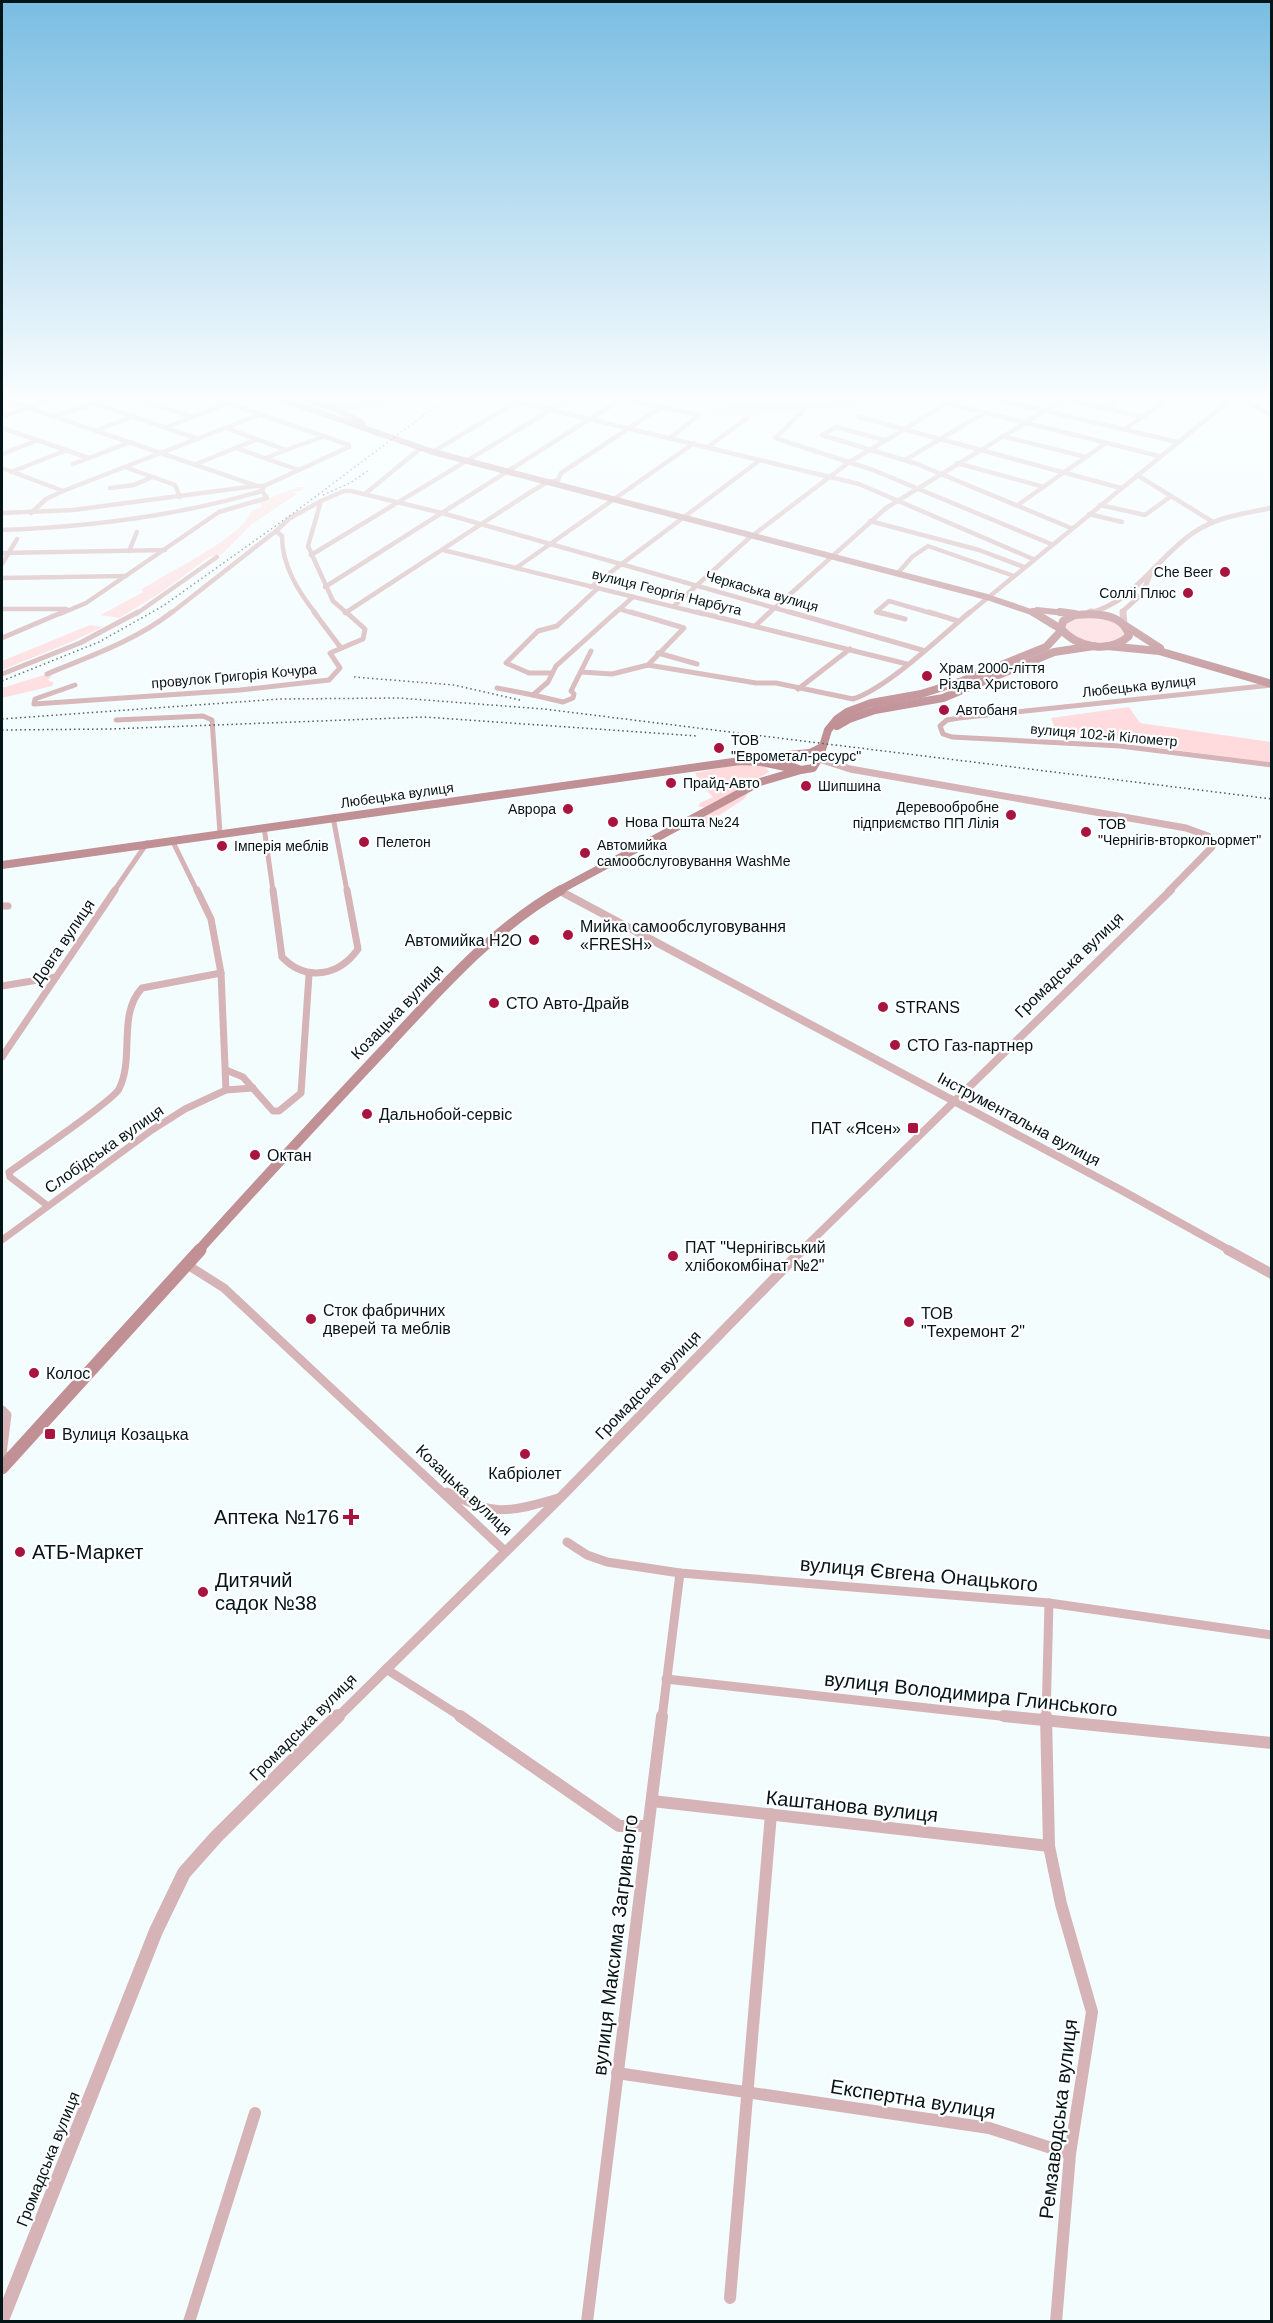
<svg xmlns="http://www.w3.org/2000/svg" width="1273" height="2323" viewBox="0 0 1273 2323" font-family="Arial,sans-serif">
<rect width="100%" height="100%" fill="#f4fdfe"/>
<g fill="#ffdbde">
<polygon points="343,400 423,400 347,410 333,403"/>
<polygon points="744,400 859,400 865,405 755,414 746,417 705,414 718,406 724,407"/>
<path d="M298 487H306L301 491 291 492 297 494 252 524 222 554 209 557 163 591 119 618 101 615 143 592 141 590C166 573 245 536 251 511L262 507 260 502Z"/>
<path d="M1093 615 1119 624 1126 633C1120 647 1092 646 1081 640 1075 637 1070 632 1064 629L1068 620Z"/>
<polygon points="90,625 103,627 66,644 2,670 2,661"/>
<path d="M47 674 52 675 48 680 54 683 52 686C36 690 18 694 2 698V688Z"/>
<polygon points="1129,707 1140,723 1271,742 1271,763 1140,745 1110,736 1056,731 1051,718"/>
<polygon points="744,763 764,765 769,772 705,808 698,806 700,803 713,797 701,785 695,773"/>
<polygon points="746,793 748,794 744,799 700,828 691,827 690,825"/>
</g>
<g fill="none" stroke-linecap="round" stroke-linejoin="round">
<g stroke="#d5b3b6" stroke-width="4.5">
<polyline points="6,400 257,486 264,486 262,491 267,498 219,512 86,603 60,614"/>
<polyline points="141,400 193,417"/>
<polyline points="219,400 349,445 349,447 264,486"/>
<polyline points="510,400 859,484 1033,559"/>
<polyline points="627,400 699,415"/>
<polyline points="999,400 1177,442"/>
<polyline points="1070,400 1143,417"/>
<polyline points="1244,400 1272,415"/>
<polyline points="1269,400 1272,401"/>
<polyline points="94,403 198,439"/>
<polyline points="946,403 1159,456"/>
<polyline points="1105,408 1117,400"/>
<polyline points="803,411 775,438 873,470 1051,544"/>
<polyline points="56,416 103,400"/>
<polyline points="2,417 47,400"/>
<polyline points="859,417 1121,488"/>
<polyline points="167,427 229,403"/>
<polyline points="2,428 89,458 131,442"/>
<polyline points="226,428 286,450 266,458"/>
<polyline points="1125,429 1167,400"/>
<polyline points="97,430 134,416"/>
<polyline points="1002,436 1086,457"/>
<polyline points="670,438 699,415"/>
<polyline points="257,439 236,448 299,470"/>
<polyline points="884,440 836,427 822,435 917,464 1071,528"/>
<polyline points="708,447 748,417"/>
<polyline points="286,450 325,436"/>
<polyline points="433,452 519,400"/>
<polyline points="2,454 38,440"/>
<polyline points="905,460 984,413"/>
<polyline points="957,463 1044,487"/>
<polyline points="73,464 89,458"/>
<polyline points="196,464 238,447"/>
<polyline points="125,467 175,485 180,497"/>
<polyline points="2,468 63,491"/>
<polyline points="11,472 67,450"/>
<polyline points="1137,475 1213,522"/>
<polyline points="110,488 134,485 152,477"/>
<polyline points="366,493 421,448"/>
<polyline points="1019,504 1106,443"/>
<polyline points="1100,505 1145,515 1170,497"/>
<polyline points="2,513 73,510 255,486"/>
<polyline points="31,513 46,499 63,491 261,414"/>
<polyline points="1089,514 1122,522"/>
<polyline points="870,521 979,550 1024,567"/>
<path d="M2 530C91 527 177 516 262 491"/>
<polyline points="443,550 703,614"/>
<polyline points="129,551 137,532"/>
<polyline points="2,553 165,550"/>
<polyline points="311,555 567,400"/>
<polyline points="2,564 17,539"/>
<polyline points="516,568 694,443"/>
<polyline points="898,573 912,557 928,546 1014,576"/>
<polyline points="2,578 126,576"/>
<polyline points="325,587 620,400"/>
<polyline points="591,587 760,460"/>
<polyline points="674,606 748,539 848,463 953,400"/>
<polyline points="2,609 66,609"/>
<polyline points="619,609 636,614"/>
<polyline points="345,613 529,493 546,483 558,480 561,473 661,407"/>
<polyline points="136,614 217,557"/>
<polyline points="170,614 276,531"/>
<path d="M316 614C298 591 282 566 282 536L276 531 290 518 321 501"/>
<polyline points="348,614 333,601 308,546 321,501 344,491 351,491 442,513 796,614"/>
<polyline points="570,614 598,588"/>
<polyline points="614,614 633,597"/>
<polyline points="768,614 886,508 1063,400"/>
<polyline points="884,614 876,612 889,601 934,614"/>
<polyline points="968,614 1230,400"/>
</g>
<g stroke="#d5b3b6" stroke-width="5">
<polyline points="314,612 341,648"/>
<polyline points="697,612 907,664"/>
<polyline points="790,612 922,650"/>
<polyline points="878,612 905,619"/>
<polyline points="929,612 958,621"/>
<polyline points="755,626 770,612"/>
<polyline points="2,638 63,612"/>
<polyline points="658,653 697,664"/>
<path d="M648 665 756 683H776L853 699C887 688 940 637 970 612"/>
<polyline points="581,672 612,674 648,665 684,628 631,612"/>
<polyline points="552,673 529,673 506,663 538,631 557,626 572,612"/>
<polyline points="2,674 80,643 138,612"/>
<path d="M47 674C90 656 135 641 172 612"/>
<polyline points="75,685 35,699 34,704 240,690 329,680 340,668 330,653 363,639 365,629 346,612"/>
<polyline points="1272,685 959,718 947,720 940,726 943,734 952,737 1120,746 1272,765"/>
<polyline points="497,688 533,695 548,682 556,666 616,612"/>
<polyline points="798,689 850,649"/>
<polyline points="533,695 563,702 573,698 574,694 571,691 591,651"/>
<polyline points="116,720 203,716 212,720 220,833"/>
<polyline points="333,817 347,891"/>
<polyline points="264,827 273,891"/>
<polyline points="172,840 197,891"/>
<polyline points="114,891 147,843"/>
</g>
<g stroke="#d5b3b6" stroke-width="7">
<polyline points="197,890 211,919 221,973 226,1090"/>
<path d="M273 890 282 957C306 982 339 976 358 949L347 890"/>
<polyline points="2,906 8,906"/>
<polyline points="2,986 56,977"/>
<polyline points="2,1057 115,890"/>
<polyline points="226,1070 243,1077 273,1111 279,1111 301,1093 309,975"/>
<path d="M48 1206 10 1177 9 1172C26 1160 114 1100 119 1089 135 1057 117 1015 142 988L221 973"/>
<polyline points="2,1240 152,1130 185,1109 226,1090 253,1088"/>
</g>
<g stroke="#d5b3b6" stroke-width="9">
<polyline points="186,1264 224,1288 505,1551"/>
<polyline points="2,1410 7,1415 2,1454 9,1459"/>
<path d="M447 1492C494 1516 508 1513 558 1498"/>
<polyline points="567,1542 587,1555 607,1562 680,1573 1049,1603 1272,1635"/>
<polyline points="386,1669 463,1718"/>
<polyline points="666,1679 1018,1718"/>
<polyline points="662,1718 680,1573"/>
<polyline points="1046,1718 1049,1603"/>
</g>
<g stroke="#d5b3b6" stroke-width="12">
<polyline points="460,1716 619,1826 648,1826"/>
<polyline points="1004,1716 1272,1743"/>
<polyline points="1046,1716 1049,1846 1061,1904 1092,2012 1070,2154 1056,2322"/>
<polyline points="652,1801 1049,1846"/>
<polyline points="617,2073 989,2128 1070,2154"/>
<polyline points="730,2298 771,1814"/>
<polyline points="189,2322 255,2113"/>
<polyline points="587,2322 662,1716"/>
</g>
<g stroke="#d5b3b6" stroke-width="5">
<path d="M1089 613C1135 602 1156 558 1193 533 1216 517 1245 513 1272 508"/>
<polyline points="1123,614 1123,611 1142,594 1150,575"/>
</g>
<g stroke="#d5b3b6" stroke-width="7">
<polyline points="1123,612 1124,625"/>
<polyline points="1089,613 1091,612"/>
<polyline points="813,757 850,769 1186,828 1208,836 1212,847 1169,891"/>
</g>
<g stroke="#d5b3b6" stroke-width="8">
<polyline points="560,891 1121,1190 1231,1251"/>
<polyline points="801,1251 1171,890"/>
</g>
<g stroke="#d5b3b6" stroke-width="10">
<polyline points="1228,1250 1272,1274"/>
<polyline points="337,1718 560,1498 802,1250"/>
</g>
<polyline stroke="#d5b3b6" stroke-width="14" points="2,2320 156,1931 184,1873 216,1837 338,1716"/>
<g stroke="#c09095" stroke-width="6">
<polyline points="284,400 433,452 987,597 1037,614"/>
<polyline points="308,400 336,409 362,423"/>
<polyline points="1037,610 1075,614"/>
</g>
<g stroke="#c09095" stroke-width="8">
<polyline points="1033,612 1061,629"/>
<polyline points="1060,612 1075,614"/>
<path d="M1075 615C1094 613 1124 613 1129 636 1109 654 1078 648 1061 629L1063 621Z"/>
<polyline points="1126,626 1160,648"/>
<polyline points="1107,646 1159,651 1272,684"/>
<polyline points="837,726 849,719 875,710 943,698 1054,652 1094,646"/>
<polyline points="755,758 810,753 822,747"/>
<polyline points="788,758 788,765 801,770 813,768 820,756 828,730 837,719 847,712 871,703 921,694 962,681 1046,647 1061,631"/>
<polyline points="2,865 740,761 761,762 795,769"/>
<polyline points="558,891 760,782 801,770"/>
</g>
<path stroke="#c09095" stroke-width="10" d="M198 1251C261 1181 325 1112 389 1044 441 988 495 927 561 890"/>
<polyline stroke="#c09095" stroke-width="13" points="2,1468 200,1250"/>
<g stroke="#4a585b" stroke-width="1.5" stroke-dasharray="1.5 3" stroke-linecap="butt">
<polyline points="323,495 350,483 369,470"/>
<polyline points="354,677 454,685 520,700"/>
<polyline points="2,681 99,642 163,606 295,512 444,400"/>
<polyline points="2,719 280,699 399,698 544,709 1272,799"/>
<polyline points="2,730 111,729 424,717 697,736"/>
</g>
</g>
<linearGradient id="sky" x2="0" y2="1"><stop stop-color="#79bde2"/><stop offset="0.55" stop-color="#fafeff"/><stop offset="1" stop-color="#fafeff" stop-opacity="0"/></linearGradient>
<rect width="1273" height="725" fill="url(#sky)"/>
<g fill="#a91340" stroke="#fff" stroke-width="2">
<circle cx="1225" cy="572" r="6"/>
<circle cx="1188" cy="593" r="6"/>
<circle cx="927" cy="676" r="6"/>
<circle cx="944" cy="710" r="6"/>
<circle cx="719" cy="748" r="6"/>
<circle cx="671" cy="783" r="6"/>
<circle cx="806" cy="786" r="6"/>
<circle cx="568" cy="809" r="6"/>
<circle cx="1011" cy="815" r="6"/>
<circle cx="613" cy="822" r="6"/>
<circle cx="1086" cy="832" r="6"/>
<circle cx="364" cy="842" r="6"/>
<circle cx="222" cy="846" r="6"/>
<circle cx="585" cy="853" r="6"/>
<circle cx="568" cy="935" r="6"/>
<circle cx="534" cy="940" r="6"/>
<circle cx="494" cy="1003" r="6"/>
<circle cx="883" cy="1007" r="6"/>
<circle cx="895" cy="1045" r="6"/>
<circle cx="367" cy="1114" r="6"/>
<rect x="907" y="1122" width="12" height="12" rx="3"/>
<circle cx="255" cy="1155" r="6"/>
<circle cx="673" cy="1256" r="6"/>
<circle cx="311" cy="1319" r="6"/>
<circle cx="909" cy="1322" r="6"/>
<circle cx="34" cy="1373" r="6"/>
<rect x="44" y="1428" width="12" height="12" rx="3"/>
<circle cx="525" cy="1454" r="6"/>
<path d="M348 1508h6v6h6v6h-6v6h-6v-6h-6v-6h6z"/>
<circle cx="20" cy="1552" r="6"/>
<circle cx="203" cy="1592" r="6"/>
</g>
<g text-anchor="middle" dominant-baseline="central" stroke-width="4.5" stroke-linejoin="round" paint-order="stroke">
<g font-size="14" fill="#041518" stroke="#fff" text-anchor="start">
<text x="1213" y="572" text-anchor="end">Che Beer</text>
<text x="1176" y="593" text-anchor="end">Соллі Плюс</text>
<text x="939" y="668">Храм 2000-ліття<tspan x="939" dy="16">Різдва Христового</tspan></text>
<text x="956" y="710">Автобаня</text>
<text x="731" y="740">ТОВ<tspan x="731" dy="16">"Еврометал-ресурс"</tspan></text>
<text x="683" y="783">Прайд-Авто</text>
<text x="818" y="786">Шипшина</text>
<text x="999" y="807" text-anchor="end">Деревообробне<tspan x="999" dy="16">підприємство ПП Лілія</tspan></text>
<text x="556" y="809" text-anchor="end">Аврора</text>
<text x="625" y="822">Нова Пошта №24</text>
<text x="1098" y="824">ТОВ<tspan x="1098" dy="16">"Чернігів-вторкольормет"</tspan></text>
<text x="376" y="842">Пелетон</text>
<text x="597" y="845">Автомийка<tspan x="597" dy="16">самообслуговування WashMe</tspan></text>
<text x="234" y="846">Імперія меблів</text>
</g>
<g font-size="14" fill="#041518" stroke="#fff">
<text transform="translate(762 591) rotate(16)">Черкаська вулиця</text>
<text transform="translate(667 592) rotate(14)">вулиця Георгія Нарбута</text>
<text transform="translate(234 676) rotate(-5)">провулок Григорія Кочура</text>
<text transform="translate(1139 686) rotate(-6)">Любецька вулиця</text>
<text transform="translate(1104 735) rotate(5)">вулиця 102-й Кілометр</text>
<text transform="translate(397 795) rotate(-8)">Любецька вулиця</text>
</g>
<g font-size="16" fill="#041518" stroke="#fff" text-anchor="start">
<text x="580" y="926">Мийка самообслуговування<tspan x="580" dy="18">«FRESH»</tspan></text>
<text x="522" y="940" text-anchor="end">Автомийка H2O</text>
<text x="506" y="1003">СТО Авто-Драйв</text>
<text x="895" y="1007">STRANS</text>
<text x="907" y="1045">СТО Газ-партнер</text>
<text x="379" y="1114">Дальнобой-сервіс</text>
<text x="901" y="1128" text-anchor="end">ПАТ «Ясен»</text>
<text x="267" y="1155">Октан</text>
<text x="685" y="1247">ПАТ "Чернігівський<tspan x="685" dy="18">хлібокомбінат №2"</tspan></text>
<text x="323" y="1310">Сток фабричних<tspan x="323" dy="18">дверей та меблів</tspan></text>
<text x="921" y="1313">ТОВ<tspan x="921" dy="18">"Техремонт 2"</tspan></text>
<text x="46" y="1373">Колос</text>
<text x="62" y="1434">Вулиця Козацька</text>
<text x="525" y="1473" text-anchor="middle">Кабріолет</text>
</g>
<g font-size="16" fill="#041518" stroke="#fff">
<text transform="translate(63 942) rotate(-56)">Довга вулиця</text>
<text transform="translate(1069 965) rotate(-44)">Громадська вулиця</text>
<text transform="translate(397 1012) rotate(-46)">Козацька вулиця</text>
<text transform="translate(1019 1119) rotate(28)">Інструментальна вулиця</text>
<text transform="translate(104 1149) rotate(-35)">Слобідська вулиця</text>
<text transform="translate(648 1385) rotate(-46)">Громадська вулиця</text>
<text transform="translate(464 1490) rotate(43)">Козацька вулиця</text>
<text transform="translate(303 1727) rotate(-45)">Громадська вулиця</text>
<text transform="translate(48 2159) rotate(-68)">Громадська вулиця</text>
</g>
<g font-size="20" fill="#041518" stroke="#fff" text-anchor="start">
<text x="339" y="1517" text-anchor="end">Аптека №176</text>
<text x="32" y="1552">АТБ-Маркет</text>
<text x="215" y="1580">Дитячий<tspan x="215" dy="23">садок №38</tspan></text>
</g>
<g font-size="20" fill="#041518" stroke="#fff">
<text transform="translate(919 1574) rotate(5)">вулиця Євгена Онацького</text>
<text transform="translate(971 1694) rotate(6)">вулиця Володимира Глинського</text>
<text transform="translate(852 1806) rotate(6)">Каштанова вулиця</text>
<text transform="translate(615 1945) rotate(-83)">вулиця Максима Загривного</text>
<text transform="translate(913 2099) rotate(9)">Експертна вулиця</text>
<text transform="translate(1058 2119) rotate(-83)">Ремзаводська вулиця</text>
</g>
</g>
<rect width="1273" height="2323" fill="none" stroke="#041518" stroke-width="6"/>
</svg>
